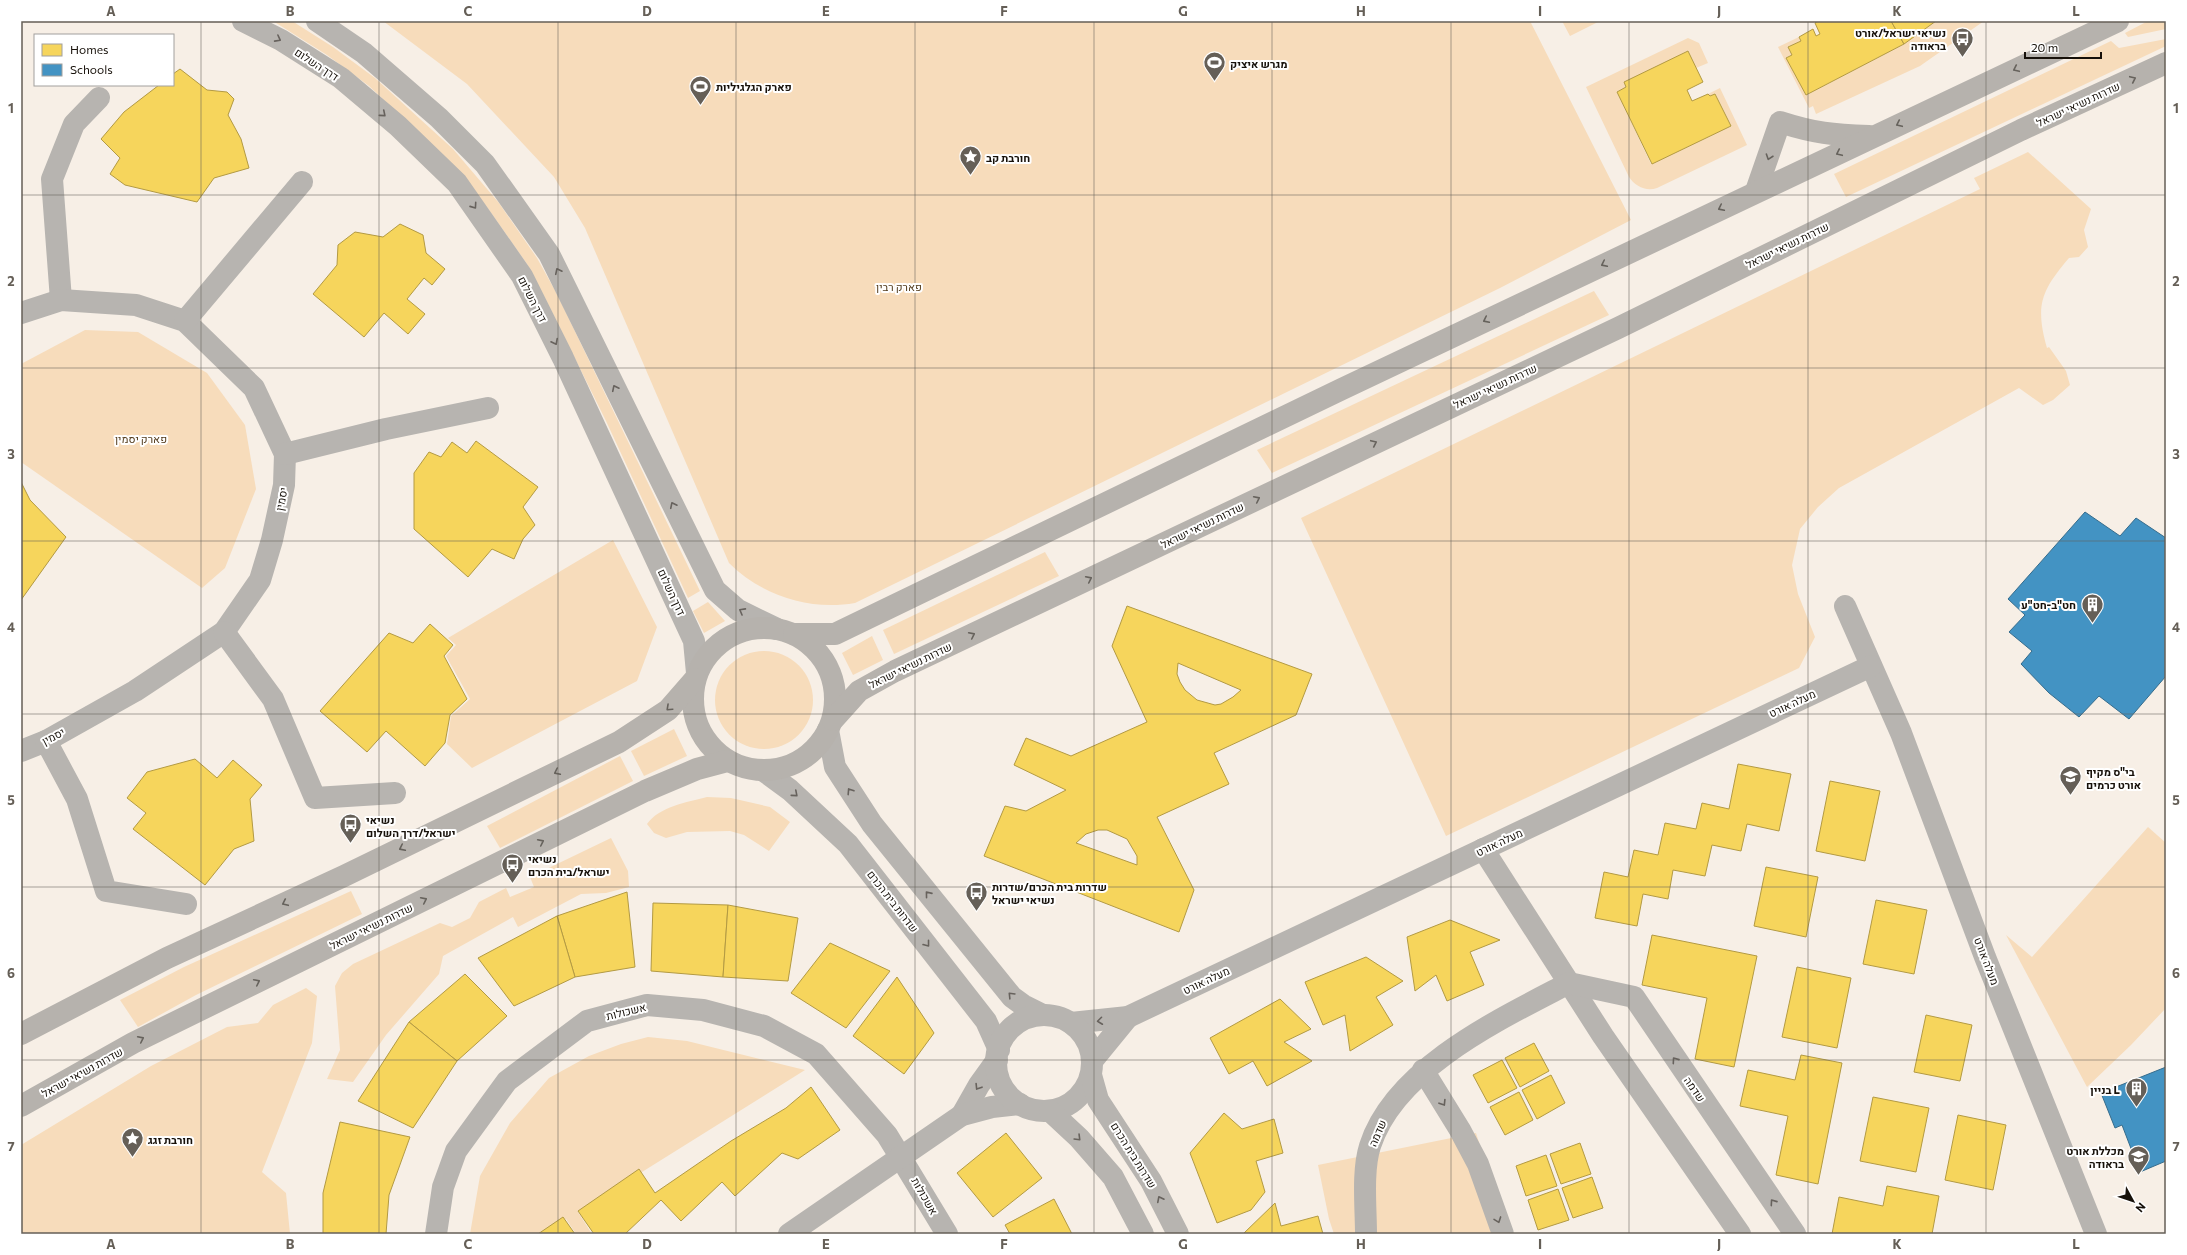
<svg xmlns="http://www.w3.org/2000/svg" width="2187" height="1255" viewBox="0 0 2187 1255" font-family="Commissioner,Heebo,sans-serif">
<rect width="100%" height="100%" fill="#f7efe6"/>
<g fill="#f7dcbb">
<polygon points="273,21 292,21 333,47 375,78 453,149 499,203 537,258 557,294 700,591 688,598 606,421 546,300 527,264 489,210 458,170 369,86 327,55"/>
<path d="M383 21H1530L1631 220 1500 288 855 603C810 611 762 596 729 563L585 228 554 177 467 84Z"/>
<polygon points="1562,21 1600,21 1570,36"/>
<polygon points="1936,21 1984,21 1920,66 1816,114 1813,106 1809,108 1778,47 1799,37 1801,41 1788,47 1792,55 1786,58 1806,95 1904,44"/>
<polygon points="2148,21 2166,21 2166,29 2128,37 2125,33"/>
<path d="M1688 38 1699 43 1708 63 1696 68 1688 51 1617 92 1651 164 1731 126 1715 94 1710 96 1708 94 1720 88 1747 145 1657 188C1646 192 1635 186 1629 177L1586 87Z"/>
<polygon points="2166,39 2166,46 1846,197 1834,174 2111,41 2119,48"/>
<path d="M2028 152 2091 209 2084 230 2088 247 2079 257 2069 258C2041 291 2035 305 2047 348L2049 347 2066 371 2070 385 2053 400 2043 405 2019 388 1839 488 1818 507 1800 529 1792 565 1798 594 1815 637 1799 668 1446 836 1301 518 1980 189 1974 178Z"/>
<polygon points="1594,291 1609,315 1272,473 1257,450"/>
<polygon points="85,330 138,332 207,373 245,425 256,489 225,568 202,588 21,462 21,364"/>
<polygon points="613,540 657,627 637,681 472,768 447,744 451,716 470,699 446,656 456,645 448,638"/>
<polygon points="1045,552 1059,576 894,654 883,630"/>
<polygon points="708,602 725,621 704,633 693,611"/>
<polygon points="872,636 883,660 853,675 842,653"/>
<circle cx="764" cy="700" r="49"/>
<polygon points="674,729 687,756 644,776 631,751"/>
<polygon points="620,756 633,781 500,848 487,826"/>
<path d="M707 797 731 798 770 807 790 822 769 851 744 835 730 831 687 832 666 838 654 833 647 824C659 807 687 802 707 797Z"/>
<polygon points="2148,827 2166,843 2166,1008 2131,1045 2087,1087 2006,935 2032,957"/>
<polygon points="611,838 628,871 629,887 606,893 581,894 518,927 513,917 443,956 439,974 386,1035 353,1082 327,1079 340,1050 335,986 342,973 353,964 440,923 452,927 470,918 479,902 506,888 510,897 534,887 530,877"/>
<polygon points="351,891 362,914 196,995 138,1027 120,1000 184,967"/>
<polygon points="306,988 317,996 312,1043 262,1172 286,1193 290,1234 21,1234 21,1145 151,1066 227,1027 258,1023 273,1005"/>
<polygon points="648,1037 687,1041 805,1070 578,1212 592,1234 576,1234 566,1219 542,1234 470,1234 480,1176 510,1123 549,1078 589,1056 621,1044"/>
<polygon points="1476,1133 1508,1234 1334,1234 1329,1219 1318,1165"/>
</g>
<g fill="#f6d55c" stroke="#b39a43" fill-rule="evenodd">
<polygon points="1818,21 1891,21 1904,44 1806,95 1786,58 1792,55 1788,47 1801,41 1799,37 1813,29 1816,36 1820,34 1815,23"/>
<polygon points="1891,21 1936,21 1904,44"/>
<polygon points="1688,51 1703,82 1687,90 1692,101 1708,94 1710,96 1715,94 1731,126 1652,164 1617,92 1626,87 1624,82"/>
<polygon points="180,69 207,90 227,92 234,99 228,115 241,139 249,168 214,178 197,202 125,185 110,174 120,158 101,139 124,112 159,85 173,85 173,74"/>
<polygon points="400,224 423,235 426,253 445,269 432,285 424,278 407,299 425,314 408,334 384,313 364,337 313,294 337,265 338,245 355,232 383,237"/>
<polygon points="476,441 538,487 523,507 535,525 523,539 514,559 492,549 468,577 414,529 414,473 429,452 441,457 452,442 467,453"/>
<polygon points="21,482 30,500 66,537 21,600"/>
<path d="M1127 606 1312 674 1296 715 1214 753 1229 784 1157 817 1194 890 1179 932 984 856 1005 806 1026 811 1066 790 1014 765 1026 738 1071 756 1147 722 1112 646ZM1178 663 1241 690 1233 697 1221 704 1215 705 1197 700 1185 690 1180 682 1177 674ZM1098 830H1107L1127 839 1137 856V865L1076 843 1086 834Z"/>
<polygon points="430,624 453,645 444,656 467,699 450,715 445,743 425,766 386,731 367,752 320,711 389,633 413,643"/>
<polygon points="195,759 217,778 233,760 262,785 250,799 254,841 234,849 205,885 133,829 146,813 127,798 147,772"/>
<polygon points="1738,764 1791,774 1779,831 1747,824 1741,851 1712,845 1705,876 1673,870 1668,899 1643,894 1637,926 1595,918 1604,872 1628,877 1634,850 1658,855 1665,823 1696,829 1702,803 1729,809"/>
<polygon points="1830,781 1880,791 1865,861 1816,851"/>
<polygon points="1766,867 1818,877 1806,937 1754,926"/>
<polygon points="627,892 635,967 575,977 557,916"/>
<polygon points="1876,900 1927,910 1914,974 1863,964"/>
<polygon points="653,903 728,905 723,977 651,971"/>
<polygon points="728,905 798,918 788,981 723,977"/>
<polygon points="557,916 575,977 514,1006 478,958"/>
<polygon points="1450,920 1500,940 1470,952 1484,985 1447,1001 1436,975 1415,991 1407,937"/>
<polygon points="1652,935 1757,956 1734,1067 1695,1059 1707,998 1642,985"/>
<polygon points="830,943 890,971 846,1028 791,993"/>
<polygon points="1366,957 1403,981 1376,997 1393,1025 1350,1051 1345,1015 1323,1025 1305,982"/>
<polygon points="1797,967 1851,978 1837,1048 1782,1037"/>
<polygon points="465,974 507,1016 457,1061 409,1022"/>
<polygon points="897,977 934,1033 904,1074 853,1036"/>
<polygon points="1280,999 1311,1029 1284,1042 1312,1061 1267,1086 1253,1061 1229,1074 1210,1038"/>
<polygon points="1926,1015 1972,1025 1960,1081 1914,1072"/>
<polygon points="409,1022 457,1061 413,1128 358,1101"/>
<polygon points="1534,1043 1549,1071 1520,1087 1505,1058"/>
<polygon points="1801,1055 1842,1063 1818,1184 1776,1175 1788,1116 1740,1106 1748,1070 1795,1080"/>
<polygon points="1502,1060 1517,1088 1488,1103 1473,1075"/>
<polygon points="1551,1075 1565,1103 1537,1119 1522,1090"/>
<polygon points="811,1087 840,1130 798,1159 782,1153 735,1196 722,1182 681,1221 661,1200 625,1234 594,1234 578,1211 639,1169 655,1193 731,1141 786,1108"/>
<polygon points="1519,1092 1533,1120 1505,1135 1490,1107"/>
<polygon points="1873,1097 1929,1108 1916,1172 1860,1161"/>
<polygon points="1224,1113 1242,1129 1274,1119 1283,1153 1256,1161 1265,1192 1251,1210 1217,1223 1190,1153"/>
<polygon points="1958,1115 2006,1125 1993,1190 1945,1180"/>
<polygon points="340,1122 410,1137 389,1195 386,1234 323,1234 323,1193"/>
<polygon points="1006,1133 1042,1178 993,1217 957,1173"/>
<polygon points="1580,1143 1591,1174 1561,1184 1550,1154"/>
<polygon points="1546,1155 1557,1186 1526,1196 1516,1166"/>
<polygon points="1592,1177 1603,1208 1573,1218 1562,1188"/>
<polygon points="1887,1186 1939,1196 1932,1234 1832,1234 1839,1197 1883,1206"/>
<polygon points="1558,1189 1569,1220 1538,1230 1528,1200"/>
<polygon points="1054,1199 1072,1234 1010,1234 1005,1225"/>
<polygon points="1275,1203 1281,1226 1318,1216 1323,1234 1243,1234"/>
<polygon points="563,1217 575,1234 538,1234"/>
</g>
<g fill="#4393c3" stroke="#366c8c">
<polygon points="2085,512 2120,536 2136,518 2166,538 2166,676 2129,719 2099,696 2079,717 2049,693 2021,664 2032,651 2009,632 2025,615 2008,599"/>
<polygon points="2166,1067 2166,1161 2140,1172 2122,1125 2115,1128 2101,1093"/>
</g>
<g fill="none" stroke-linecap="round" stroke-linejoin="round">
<g stroke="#b7b4b0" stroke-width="22">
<polyline points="61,300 52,179 74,124 99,98"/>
<polyline points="21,313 61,300 136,305 185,321 254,388 285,454 284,485 272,540 260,580 224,632 135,691 46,741 21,751"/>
<polyline points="185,321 302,182"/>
<polyline points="285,454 386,429 488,408"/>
<polyline points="1845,606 1901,733 1985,957 2096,1234"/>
<polyline points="224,632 273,699 315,798 395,793"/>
<polyline points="46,741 77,799 106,891 186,904"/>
<polyline points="1483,849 1603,1036 1740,1234"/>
<polyline points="1071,1023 1128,1017 1871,666"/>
<polyline points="1092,1061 1128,1017"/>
<polyline points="1423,1070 1460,1130 1478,1164 1503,1234"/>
<polyline points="962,1115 979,1085 997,1060"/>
<polyline points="436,1234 443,1187 456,1151 507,1081 587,1021 647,1005 703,1010 764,1026 816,1054 887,1135 947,1234"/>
<polyline points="789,1234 962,1115 992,1107 1020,1104"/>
<path d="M1366 1234C1366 1208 1362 1171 1370 1146 1395 1068 1500 1019 1569 983L1634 997 1795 1234"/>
</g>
<g stroke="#b7b4b0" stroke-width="22">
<polyline points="243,21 281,40 341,78 398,126 457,183 522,276 563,358 694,641 697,673"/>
<polyline points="317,21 364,53 439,118 485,164 549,254 715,590 738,610 777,629"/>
<polyline points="828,730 835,767 872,824 1012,997 1023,1005 1043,1015"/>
<polyline points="764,771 790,790 848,844 986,1021 999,1050"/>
<circle cx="1044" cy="1063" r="48"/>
<polyline points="1091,1075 1098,1100 1151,1181 1178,1234"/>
<polyline points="1050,1111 1079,1138 1113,1177 1143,1234"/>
</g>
<g stroke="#b6b2ad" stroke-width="22">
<path d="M1756 191 1780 122C1814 133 1833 135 1869 136"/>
<circle cx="764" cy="699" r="71"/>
<polyline points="794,634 835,634 1342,389 2118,21"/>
<polyline points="833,720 859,691 895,671 1618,328 2021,130 2166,63"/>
<polyline points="21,1034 167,958 344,876 619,742 668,710 695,679"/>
<polyline points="21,1106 133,1043 645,791 697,769 727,761"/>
</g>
</g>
<defs><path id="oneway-chevron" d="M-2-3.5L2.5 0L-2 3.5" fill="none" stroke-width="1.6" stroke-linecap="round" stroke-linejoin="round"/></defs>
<g stroke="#67625d">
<use href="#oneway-chevron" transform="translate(278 39) rotate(28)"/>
<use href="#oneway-chevron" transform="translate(383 114) rotate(40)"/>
<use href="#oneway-chevron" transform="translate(474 206) rotate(55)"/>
<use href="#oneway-chevron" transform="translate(558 271) rotate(-116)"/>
<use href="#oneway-chevron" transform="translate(555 342) rotate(63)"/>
<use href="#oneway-chevron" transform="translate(615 388) rotate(-116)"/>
<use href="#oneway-chevron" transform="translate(673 505) rotate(-116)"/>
<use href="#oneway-chevron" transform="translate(742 611) rotate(-151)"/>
<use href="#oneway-chevron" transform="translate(850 791) rotate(-123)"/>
<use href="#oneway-chevron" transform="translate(795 794) rotate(41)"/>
<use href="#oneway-chevron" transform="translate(928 894) rotate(-129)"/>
<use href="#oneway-chevron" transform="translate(927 944) rotate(52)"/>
<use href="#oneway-chevron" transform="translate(1011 995) rotate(-134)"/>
<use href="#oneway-chevron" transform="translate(1100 1021) rotate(173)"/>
<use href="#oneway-chevron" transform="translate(1675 1060) rotate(-125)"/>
<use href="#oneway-chevron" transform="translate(978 1087) rotate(122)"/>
<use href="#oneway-chevron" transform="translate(1443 1103) rotate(58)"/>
<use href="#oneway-chevron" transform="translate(1078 1138) rotate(45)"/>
<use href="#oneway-chevron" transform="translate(1160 1199) rotate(-117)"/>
<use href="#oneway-chevron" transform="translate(1773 1202) rotate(-125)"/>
<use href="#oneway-chevron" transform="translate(1498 1220) rotate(70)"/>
</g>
<g stroke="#66625c">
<use href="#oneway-chevron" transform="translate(2016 69) rotate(155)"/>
<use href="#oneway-chevron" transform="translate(2133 79) rotate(-25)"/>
<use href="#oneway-chevron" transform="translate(1899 124) rotate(155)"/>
<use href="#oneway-chevron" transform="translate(1839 153) rotate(155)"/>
<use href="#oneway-chevron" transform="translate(1769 157) rotate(109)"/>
<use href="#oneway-chevron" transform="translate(1721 208) rotate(154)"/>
<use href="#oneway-chevron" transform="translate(1604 264) rotate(154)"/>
<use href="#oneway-chevron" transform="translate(1486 320) rotate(154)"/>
<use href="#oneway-chevron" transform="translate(1374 443) rotate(-25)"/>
<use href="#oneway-chevron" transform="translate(1257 499) rotate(-26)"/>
<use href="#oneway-chevron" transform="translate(1089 579) rotate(-26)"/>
<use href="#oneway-chevron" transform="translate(972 635) rotate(-26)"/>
<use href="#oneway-chevron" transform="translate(669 708) rotate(137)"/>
<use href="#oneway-chevron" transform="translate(557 772) rotate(154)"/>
<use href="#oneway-chevron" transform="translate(541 842) rotate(-26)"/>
<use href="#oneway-chevron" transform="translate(402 848) rotate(154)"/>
<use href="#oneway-chevron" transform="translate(424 900) rotate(-26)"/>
<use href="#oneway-chevron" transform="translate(285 903) rotate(155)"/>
<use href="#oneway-chevron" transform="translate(257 982) rotate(-26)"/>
<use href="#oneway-chevron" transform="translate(141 1039) rotate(-26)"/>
</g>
<path fill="none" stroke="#655f57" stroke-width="1" stroke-opacity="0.55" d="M201 21V1234M379 21V1234M558 21V1234M736 21V1234M915 21V1234M1094 21V1234M1272 21V1234M1451 21V1234M1629 21V1234M1808 21V1234M1986 21V1234M21 195H2166M21 368H2166M21 541H2166M21 714H2166M21 887H2166M21 1060H2166"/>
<defs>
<symbol id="bus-pin" viewBox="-11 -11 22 30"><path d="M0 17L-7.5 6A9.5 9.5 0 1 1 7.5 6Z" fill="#655f57" stroke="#fff"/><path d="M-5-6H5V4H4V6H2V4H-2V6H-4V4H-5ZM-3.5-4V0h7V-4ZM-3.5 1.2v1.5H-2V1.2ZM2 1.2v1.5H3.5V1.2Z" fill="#fff"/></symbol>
<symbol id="stadium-pin" viewBox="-11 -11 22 30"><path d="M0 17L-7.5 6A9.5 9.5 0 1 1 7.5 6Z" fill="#655f57" stroke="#fff"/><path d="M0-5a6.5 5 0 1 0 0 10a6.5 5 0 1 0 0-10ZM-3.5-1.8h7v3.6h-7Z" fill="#fff"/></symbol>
<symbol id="sight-pin" viewBox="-11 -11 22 30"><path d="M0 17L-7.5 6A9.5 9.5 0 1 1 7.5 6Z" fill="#655f57" stroke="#fff"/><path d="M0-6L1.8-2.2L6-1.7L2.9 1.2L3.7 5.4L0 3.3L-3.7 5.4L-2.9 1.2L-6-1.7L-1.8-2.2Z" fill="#fff"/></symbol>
<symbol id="building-pin" viewBox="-11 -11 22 30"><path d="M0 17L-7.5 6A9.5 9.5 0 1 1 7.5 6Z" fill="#655f57" stroke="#fff"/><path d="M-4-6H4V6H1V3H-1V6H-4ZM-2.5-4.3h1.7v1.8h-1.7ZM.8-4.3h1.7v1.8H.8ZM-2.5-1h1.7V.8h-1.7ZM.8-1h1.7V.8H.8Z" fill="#fff"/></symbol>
<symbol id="school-pin" viewBox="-11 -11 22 30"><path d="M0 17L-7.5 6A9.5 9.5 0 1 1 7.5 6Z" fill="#655f57" stroke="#fff"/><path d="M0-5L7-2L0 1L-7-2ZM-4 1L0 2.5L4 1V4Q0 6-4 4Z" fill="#fff"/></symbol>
<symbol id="university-pin" viewBox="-11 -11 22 30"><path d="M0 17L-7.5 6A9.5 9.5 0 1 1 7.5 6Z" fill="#655f57" stroke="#fff"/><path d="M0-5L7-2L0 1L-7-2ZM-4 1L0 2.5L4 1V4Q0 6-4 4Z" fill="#fff"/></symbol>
</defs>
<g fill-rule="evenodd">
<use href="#bus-pin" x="1950" y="26" width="25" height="34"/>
<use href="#stadium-pin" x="1202" y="50" width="25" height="34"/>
<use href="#stadium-pin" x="688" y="74" width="25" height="34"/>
<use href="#sight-pin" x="958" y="144" width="25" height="34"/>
<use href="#building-pin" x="2080" y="592" width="25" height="34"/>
<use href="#school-pin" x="2058" y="764" width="25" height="34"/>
<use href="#bus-pin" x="338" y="812" width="25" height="34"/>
<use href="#bus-pin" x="500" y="852" width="25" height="34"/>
<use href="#bus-pin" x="964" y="880" width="25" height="34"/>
<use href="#building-pin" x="2124" y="1076" width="25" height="34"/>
<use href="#sight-pin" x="120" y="1126" width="25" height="34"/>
<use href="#university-pin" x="2126" y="1144" width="25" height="34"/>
</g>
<g text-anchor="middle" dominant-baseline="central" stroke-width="4" stroke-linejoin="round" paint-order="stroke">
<g font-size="11" font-weight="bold" fill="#17110a" stroke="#fff" text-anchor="start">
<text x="1946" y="32" text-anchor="end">נשיאי ישראל/אורט<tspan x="1946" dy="13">בראודה</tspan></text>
<text x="1230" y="63">מגרש איציק</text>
<text x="716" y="86">פארק הגלגיליות</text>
<text x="986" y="157">חורבת קב</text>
<text x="2076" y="604" text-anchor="end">חט"ב-חט"ע</text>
<text x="2086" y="771">בי"ס מקיף<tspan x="2086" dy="13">אורט כרמים</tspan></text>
<text x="366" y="819">נשיאי<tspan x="366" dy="13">ישראל/דרך השלום</tspan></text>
<text x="528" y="858">נשיאי<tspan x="528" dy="13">ישראל/בית הכרם</tspan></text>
<text x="992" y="886">שדרות בית הכרם/שדרות<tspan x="992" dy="13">נשיאי ישראל</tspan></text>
<text x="2120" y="1089" text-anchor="end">בניין L</text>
<text x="148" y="1139">חורבת זגג</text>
<text x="2124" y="1150" text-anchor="end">מכללת אורט<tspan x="2124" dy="13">בראודה</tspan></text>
</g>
<g font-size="11" fill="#17110a" stroke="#fff">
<text transform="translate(317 64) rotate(33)">דרך השלום</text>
<text transform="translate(2078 104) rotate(-25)">שדרות נשיאי ישראל</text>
<text transform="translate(1787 245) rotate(-26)">שדרות נשיאי ישראל</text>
<text transform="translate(533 299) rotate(63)">דרך השלום</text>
<text transform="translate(1495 386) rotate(-25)">שדרות נשיאי ישראל</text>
<text transform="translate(281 499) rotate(-79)">יסמין</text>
<text transform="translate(1202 525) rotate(-26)">שדרות נשיאי ישראל</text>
<text transform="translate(672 592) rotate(65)">דרך השלום</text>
<text transform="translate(910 665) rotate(-26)">שדרות נשיאי ישראל</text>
<text transform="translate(1792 703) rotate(-25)">מעלה אורט</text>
<text transform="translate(53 736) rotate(-27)">יסמין</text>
<text transform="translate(1499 842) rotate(-25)">מעלה אורט</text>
<text transform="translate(893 901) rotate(52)">שדרות בית הכרם</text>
<text transform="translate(371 926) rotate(-26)">שדרות נשיאי ישראל</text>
<text transform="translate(1987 961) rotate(69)">מעלה אורט</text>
<text transform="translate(1206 980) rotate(-25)">מעלה אורט</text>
<text transform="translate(626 1011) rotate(-14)">אשכולות</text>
<text transform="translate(82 1072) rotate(-29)">שדרות נשיאי ישראל</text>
<text transform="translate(1695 1089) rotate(55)">שדמה</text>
<text transform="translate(1377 1133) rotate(-67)">שדמה</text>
<text transform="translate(1134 1155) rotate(58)">שדרות בית הכרם</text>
<text transform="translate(925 1196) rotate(60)">אשכולות</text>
</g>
<g font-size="11" fill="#523b1c" stroke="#fff">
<text x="899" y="286">פארק רבין</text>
<text x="141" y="438">פארק יסמין</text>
</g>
</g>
<rect width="2187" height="1255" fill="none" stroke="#ffffff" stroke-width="44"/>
<rect x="34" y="34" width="140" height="52" fill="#ffffff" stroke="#a2a09d"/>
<rect x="42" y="44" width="20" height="12" fill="#f6d55c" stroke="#a2a09d"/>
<text x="70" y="54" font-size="12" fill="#17110a">Homes</text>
<rect x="42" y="64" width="20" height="12" fill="#4393c3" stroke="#a2a09d"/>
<text x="70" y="74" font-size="12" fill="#17110a">Schools</text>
<g transform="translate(2133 1201) rotate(130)" stroke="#ffffff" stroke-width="3" paint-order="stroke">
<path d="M0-3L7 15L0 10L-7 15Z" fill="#17110a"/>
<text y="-6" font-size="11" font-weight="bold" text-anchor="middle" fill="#17110a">N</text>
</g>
<path d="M2025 52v6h76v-6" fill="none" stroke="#17110a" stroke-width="2"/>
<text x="2031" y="52" font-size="12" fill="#17110a" stroke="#ffffff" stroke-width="3" paint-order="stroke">20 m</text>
<rect x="22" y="22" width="2143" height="1211" fill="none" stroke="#655f57" stroke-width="1.5"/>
<g font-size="13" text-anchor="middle" font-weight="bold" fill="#655f57">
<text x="111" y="16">A</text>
<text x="290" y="16">B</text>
<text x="468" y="16">C</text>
<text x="647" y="16">D</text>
<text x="826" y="16">E</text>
<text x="1004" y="16">F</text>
<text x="1183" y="16">G</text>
<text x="1361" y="16">H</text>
<text x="1540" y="16">I</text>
<text x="1719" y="16">J</text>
<text x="1897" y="16">K</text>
<text x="2076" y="16">L</text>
<text x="11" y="113">1</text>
<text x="2176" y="113">1</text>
<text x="11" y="286">2</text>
<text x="2176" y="286">2</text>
<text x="11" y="459">3</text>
<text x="2176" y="459">3</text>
<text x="11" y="632">4</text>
<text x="2176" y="632">4</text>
<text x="11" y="805">5</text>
<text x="2176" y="805">5</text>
<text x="11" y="978">6</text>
<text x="2176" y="978">6</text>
<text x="11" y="1151">7</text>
<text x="2176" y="1151">7</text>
<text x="111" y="1249">A</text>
<text x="290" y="1249">B</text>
<text x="468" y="1249">C</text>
<text x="647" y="1249">D</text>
<text x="826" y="1249">E</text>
<text x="1004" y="1249">F</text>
<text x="1183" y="1249">G</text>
<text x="1361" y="1249">H</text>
<text x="1540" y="1249">I</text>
<text x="1719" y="1249">J</text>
<text x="1897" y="1249">K</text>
<text x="2076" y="1249">L</text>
</g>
</svg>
